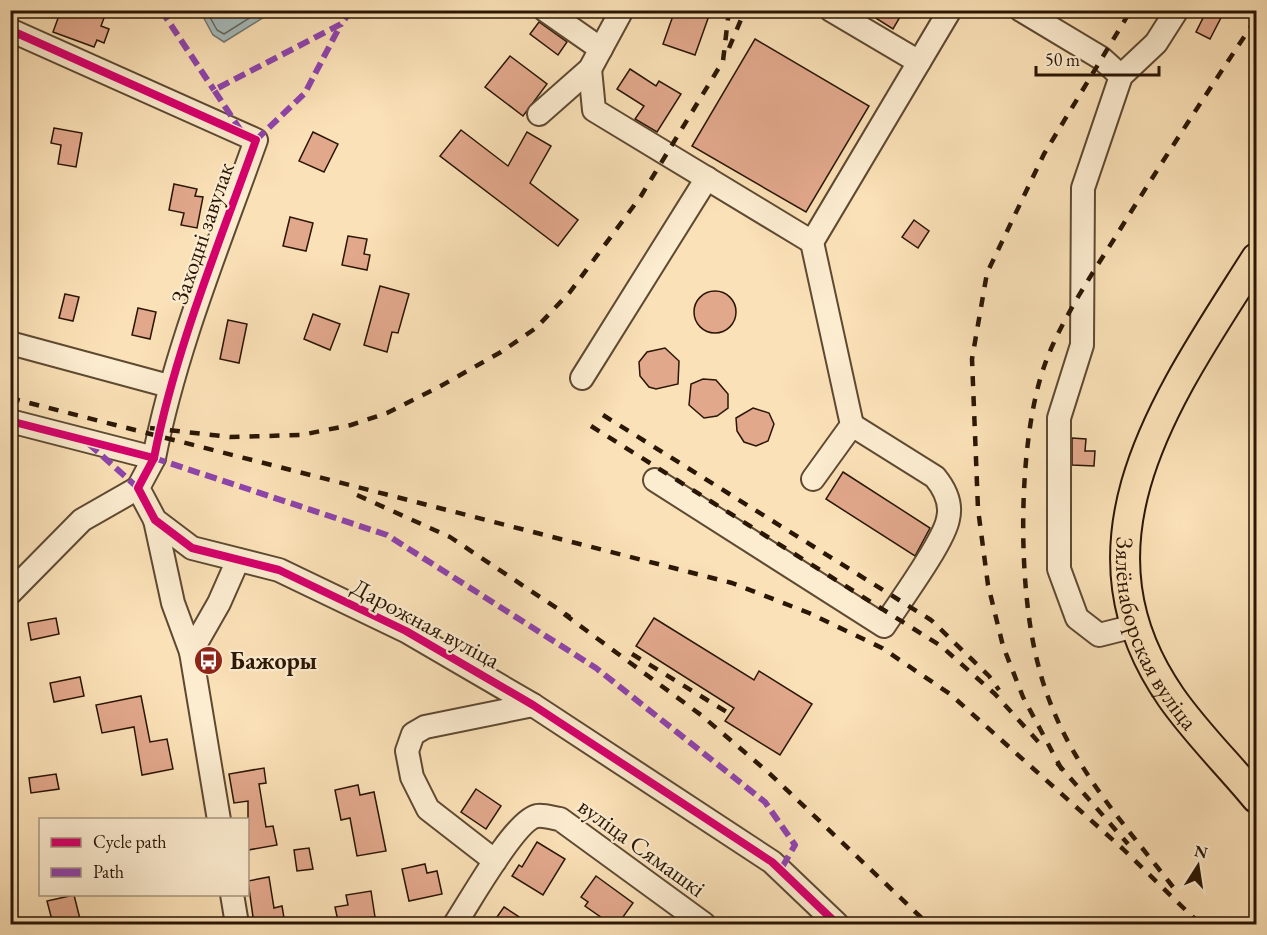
<svg xmlns="http://www.w3.org/2000/svg" width="1267" height="935" viewBox="0 0 1267 935" font-family="'EB Garamond',serif">
<rect width="100%" height="100%" fill="#fbe1b7"/>
<filter id="stains"><feTurbulence type="fractalNoise" baseFrequency=".00333" numOctaves="4"/><feColorMatrix values="0 0 0 0 .2 0 0 0 0 .09 0 0 0 0 .02 0 0 0 .5 -.17"/></filter>
<radialGradient id="worn" r=".72"><stop offset=".6" stop-color="#630" stop-opacity="0"/><stop offset="1" stop-color="#630" stop-opacity=".3"/></radialGradient>
<polygon fill="#a5baba" stroke="#747872" stroke-width="1.5" points="200,11 274,11 224,42 213,35"/>
<g fill="none" stroke-linecap="round" stroke-linejoin="round">
<polyline stroke="#686860" stroke-width="1.5" points="206,10 217,30 224,34 262,10"/>
</g>
<g fill="#e2a88c" stroke="#2a1605" stroke-width="1.5">
<polygon points="61,10 83,10 104,18 101,26 109,29 104,43 97,40 94,47 53,32"/>
<polygon points="675,10 711,10 695,55 663,44"/>
<polygon points="863,10 904,10 893,29"/>
<polygon points="1207,10 1225,10 1210,39 1196,32"/>
<polygon points="539,22 567,42 558,55 530,34"/>
<polygon points="755,39 869,106 806,212 692,146"/>
<polygon points="510,56 547,84 523,116 485,87"/>
<polygon points="630,69 656,86 659,81 681,94 657,132 635,119 644,106 617,89"/>
<polygon points="54,128 82,133 76,167 58,164 61,145 51,143"/>
<polygon points="461,130 508,166 527,132 551,146 530,183 578,220 558,246 440,156"/>
<polygon points="313,132 338,144 324,172 299,161"/>
<polygon points="174,184 197,189 195,196 203,197 197,228 181,225 184,213 169,210"/>
<polygon points="290,217 313,223 306,251 283,246"/>
<polygon points="914,220 929,231 918,248 902,237"/>
<polygon points="348,236 367,239 364,254 370,255 367,270 342,265"/>
<polygon points="380,286 409,294 398,333 392,332 387,352 364,345"/>
<circle cx="715" cy="312" r="21"/>
<polygon points="65,294 79,297 73,321 59,318"/>
<polygon points="138,308 156,312 150,339 132,335"/>
<polygon points="313,314 340,324 330,350 304,339"/>
<polygon points="228,320 247,324 239,363 220,359"/>
<polygon points="665,348 679,361 678,384 656,389 649,387 640,376 639,362 647,352"/>
<polygon points="703,379 716,380 728,394 728,408 717,416 704,418 689,405 691,384"/>
<polygon points="753,408 769,413 774,424 768,441 756,446 744,442 737,431 736,418"/>
<polygon points="1072,438 1086,439 1085,451 1095,451 1094,466 1072,465"/>
<polygon points="843,472 930,528 915,556 826,499"/>
<polygon points="56,618 59,634 31,640 28,623"/>
<polygon points="654,618 754,680 759,671 812,704 780,755 725,721 734,708 636,646"/>
<polygon points="80,677 84,696 54,702 50,683"/>
<polygon points="141,696 150,742 167,739 173,769 142,775 134,727 102,733 96,705"/>
<polygon points="264,768 266,783 259,784 266,827 273,826 277,845 248,850 248,801 234,803 229,774"/>
<polygon points="56,774 59,789 31,793 29,778"/>
<polygon points="358,785 360,795 374,792 386,851 357,856 350,818 341,820 335,790"/>
<polygon points="476,789 501,806 486,829 461,812"/>
<polygon points="537,842 565,859 543,895 512,876 519,865 522,867"/>
<polygon points="309,848 313,869 297,871 294,850"/>
<polygon points="425,864 427,873 437,871 442,894 409,901 402,869"/>
<polygon points="596,876 633,903 618,924 611,919 608,922 585,906 588,902 581,897"/>
<polygon points="269,877 274,908 282,906 285,924 254,924 248,881"/>
<polygon points="371,891 375,917 338,921 335,907 348,905 346,895"/>
<polygon points="74,895 80,919 53,924 47,901"/>
<polygon points="504,907 530,924 492,924"/>
</g>
<g fill="none" stroke-linecap="round" stroke-linejoin="round">
<defs>
<g id="minor">
<polyline points="545,10 601,49"/>
<polyline points="831,10 919,62"/>
<polyline points="1021,10 1101,58 1121,76"/>
<path d="M10 30 256 140C219 244 175 350 154 458"/>
<polyline points="590,69 594,110 812,242 950,10"/>
<polyline points="539,114 590,69 622,10"/>
<polyline points="812,242 852,425 813,479"/>
<polyline points="10,343 169,386"/>
<polyline points="582,378 707,178"/>
<polyline points="10,421 154,458 138,488 155,520 192,548 279,570 406,631 533,705 772,862 837,924"/>
<path d="M655 480 884 626C899 603 944 542 948 519 952 503 944 488 935 477L852 425"/>
<polyline points="155,520 173,603 191,652 219,820"/>
<polyline points="10,593 82,520 138,488"/>
<polyline points="1135,626 1099,635 1077,618 1059,569 1059,418 1082,345 1083,188 1121,76 1156,43 1177,10"/>
<polyline points="191,652 219,603 238,560"/>
<polyline points="495,861 428,809 412,777 407,751 413,734 425,727 533,705"/>
<polyline points="232,894 237,924"/>
<path d="M455 924C469 903 515 820 537 816 544 815 553 818 560 819L704 924"/>
</g>
<g id="major">
<path id="s1" d="M1256 258C1170 394 1062 540 1171 697 1196 733 1229 765 1256 798"/>
</g>
</defs>
<use href="#minor" stroke="#5e4932" stroke-width="26"/>
<use href="#major" stroke="#2a1605" stroke-width="32"/>
<use href="#minor" stroke="#fcecd0" stroke-width="22"/>
<use href="#major" stroke="#fbe1b7" stroke-width="28"/>
<g stroke="#2a1605" stroke-width="4.5" stroke-dasharray="10 10" stroke-linecap="butt">
<polyline points="729,48 745,10"/>
<polyline points="10,398 732,583 809,613 882,648 950,694 1123,849 1200,924"/>
<polyline points="603,415 931,620 989,676 999,690"/>
<polyline points="591,426 941,646 995,694 1043,747"/>
<polyline points="150,428 230,437 301,435 351,425 387,413 439,387 501,352 536,328 570,292 641,196 723,61 729,10"/>
<polyline points="357,495 450,537 570,617"/>
<polyline points="564,614 701,715 769,773 928,924"/>
<polyline points="632,654 730,714"/>
<polyline points="1057,763 1128,844"/>
<polyline points="1062,770 1023,697 1003,646 988,585 978,509 972,359 987,273 1044,154 1131,10"/>
<path d="M1173 887C1139 843 1102 801 1075 754 1060 729 1046 696 1039 668 1017 589 1017 441 1045 364 1060 322 1092 274 1116 236 1161 163 1208 91 1256 19"/>
</g>
<g stroke="#8e44ad" stroke-width="6" stroke-dasharray="12 6" stroke-linecap="butt">
<polyline points="161,10 214,90"/>
<polyline points="241,131 214,90 341,24 352,10"/>
<polyline points="256,140 305,93 341,24"/>
<polyline points="89,444 138,488"/>
<polyline points="154,458 387,535 596,668 765,802 795,845 781,869"/>
</g>
<defs>
<g id="cycleway">
<path d="M10 30 256 140C219 244 175 350 154 458"/>
<polyline points="10,421 154,458 138,488 155,520 192,548 279,570 406,631 533,705 772,862 837,924"/>
</g>
</defs>
<use href="#cycleway" stroke="#fcecd0" stroke-width="11"/>
<use href="#cycleway" stroke="#d6006c" stroke-width="8"/>
</g>
<defs>
<symbol id="bus-disc" viewBox="-11 -11 22 22"><circle r="9.5" fill="#8f2418" stroke="#fcecd0"/><path d="M-5-6H5V4H4V6H2V4H-2V6H-4V4H-5ZM-3.5-4V0h7V-4ZM-3.5 1.2v1.5H-2V1.2ZM2 1.2v1.5H3.5V1.2Z" fill="#fff"/></symbol>
</defs>
<g fill-rule="evenodd">
<use href="#bus-disc" x="192" y="644" width="33" height="33"/>
</g>
<g text-anchor="middle" dominant-baseline="central" stroke-width="4.5" stroke-linejoin="round" paint-order="stroke">
<g font-size="24" fill="#2a1605" stroke="#fcecd0">
<text transform="translate(202 233) rotate(-71)">Заходні завулак</text>
<text transform="translate(426 623) rotate(28)">Дарожная вуліца</text>
<text stroke="none"><textPath href="#s1" startOffset="414">Зялёнаборская вуліца</textPath></text>
<text transform="translate(642 847) rotate(36)">вуліца Сямашкі</text>
</g>
<g font-size="24" font-weight="bold" fill="#2a1605" stroke="#fcecd0" text-anchor="start">
<text x="230" y="660">Бажоры</text>
</g>
</g>
<rect width="1267" height="935" fill="none" stroke="#fbe1b7" stroke-width="36"/>
<rect x="12" y="12" width="1243" height="911" fill="none" stroke="#2a1605" stroke-width="3"/>
<rect x="18" y="18" width="1231" height="899" fill="none" stroke="#2a1605" stroke-width="1.5"/>
<rect x="39" y="818" width="210" height="78" fill="#fcecd0" stroke="#a8967f" stroke-width="1.5"/>
<rect x="51" y="838" width="30" height="9" fill="#d6006c" stroke="#a8967f" stroke-width="1.5"/>
<text x="93" y="848" font-size="18" fill="#2a1605">Cycle path</text>
<rect x="51" y="868" width="30" height="9" fill="#8e44ad" stroke="#a8967f" stroke-width="1.5"/>
<text x="93" y="878" font-size="18" fill="#2a1605">Path</text>
<g transform="translate(1198 866) rotate(12)" stroke="#fcecd0" stroke-width="4.5" paint-order="stroke">
<path d="M0-4.5L10 22L0 15L-10 22Z" fill="#2a1605"/>
<text y="-9" font-size="16" font-weight="bold" text-anchor="middle" fill="#2a1605">N</text>
</g>
<path d="M1036 66v9h123v-9" fill="none" stroke="#2a1605" stroke-width="3"/>
<text x="1045" y="66" font-size="18" fill="#2a1605" stroke="#fcecd0" stroke-width="4.5" paint-order="stroke">50 m</text>
<rect width="100%" height="100%" filter="url(#stains)"/>
<rect width="100%" height="100%" fill="url(#worn)"/>
</svg>
